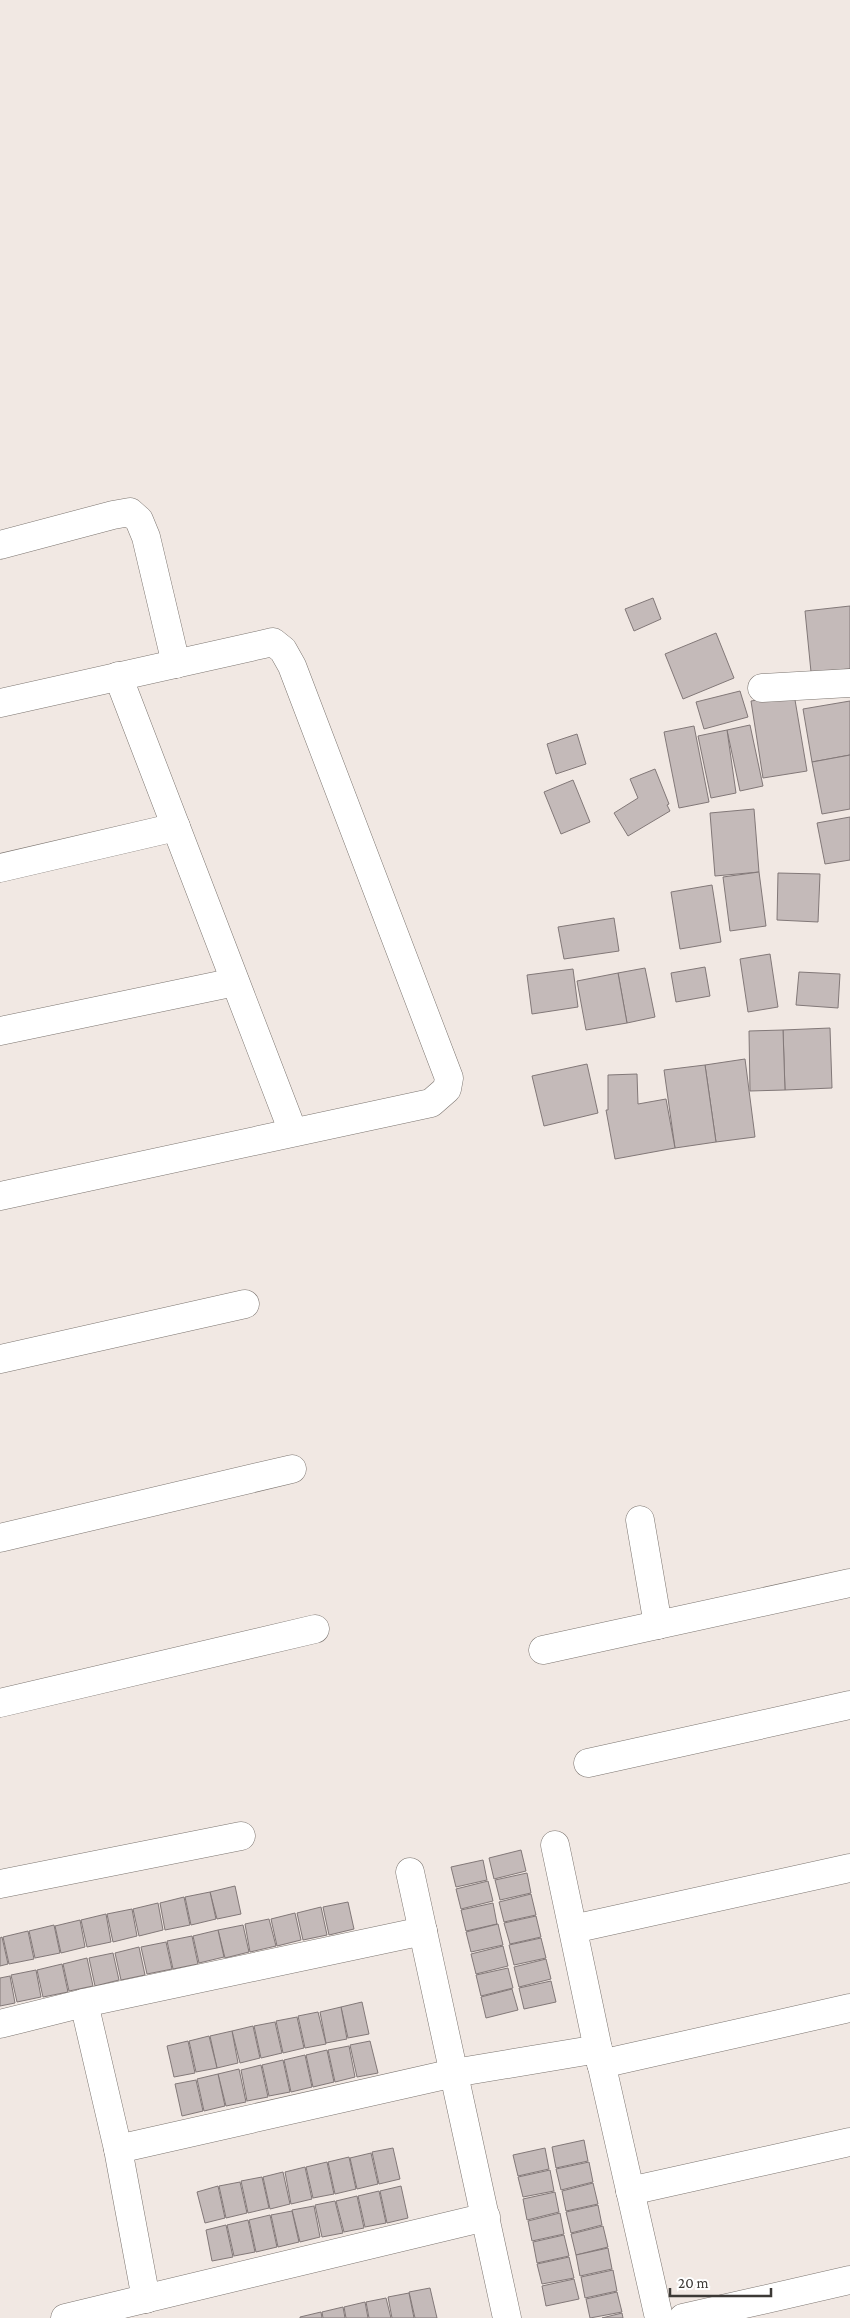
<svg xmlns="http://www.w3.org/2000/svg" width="850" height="2318" viewBox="0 0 850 2318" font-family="'Crimson Pro',serif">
<rect width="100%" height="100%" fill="#f1e8e3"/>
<g fill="#c4bab9" stroke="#827878">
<polygon points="653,598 661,619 634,631 625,609"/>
<polygon points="850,606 850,669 811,672 805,611"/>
<polygon points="716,633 734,678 683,699 665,654"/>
<polygon points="740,691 748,717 704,729 696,702"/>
<polygon points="794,694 807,771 763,778 751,701"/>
<polygon points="850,701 850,755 812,762 803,709"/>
<polygon points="750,725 763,786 740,791 727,730"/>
<polygon points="694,726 709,802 679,808 664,732"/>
<polygon points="727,730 736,793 711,798 698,736"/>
<polygon points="577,734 586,764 556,774 547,744"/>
<polygon points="850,755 850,809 822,814 812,762"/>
<polygon points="655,769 669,804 667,805 670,811 628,836 614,813 638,798 630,779"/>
<polygon points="573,780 590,822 561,834 544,792"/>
<polygon points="754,809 759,872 715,876 710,813"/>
<polygon points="850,817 850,860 825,864 817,823"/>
<polygon points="759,872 766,926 730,931 723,877"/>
<polygon points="778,873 820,874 818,922 777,920"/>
<polygon points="712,885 721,942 680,949 671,892"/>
<polygon points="614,918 619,951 564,959 558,927"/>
<polygon points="770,954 778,1007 748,1012 740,959"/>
<polygon points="705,967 710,996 676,1002 671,973"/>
<polygon points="645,968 655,1017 627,1023 618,973"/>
<polygon points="573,969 578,1007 532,1014 527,975"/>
<polygon points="799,972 840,974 838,1008 796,1005"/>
<polygon points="618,973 627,1023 586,1030 577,981"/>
<polygon points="830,1028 832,1088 785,1090 783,1030"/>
<polygon points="783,1030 785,1090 750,1091 749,1031"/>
<polygon points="745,1059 755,1137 716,1142 705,1065"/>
<polygon points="587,1064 598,1113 544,1126 532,1076"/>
<polygon points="705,1065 716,1142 675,1148 664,1070"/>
<polygon points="637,1074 638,1104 666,1099 675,1148 615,1159 606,1110 608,1110 608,1075"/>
<polygon points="521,1850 526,1871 494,1879 489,1858"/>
<polygon points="483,1860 487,1880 456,1887 451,1867"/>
<polygon points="527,1873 531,1893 500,1900 495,1880"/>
<polygon points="488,1881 493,1901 461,1909 456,1889"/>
<polygon points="235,1886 241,1914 217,1919 210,1892"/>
<polygon points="210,1892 216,1919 191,1925 185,1897"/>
<polygon points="531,1894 536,1915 504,1922 499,1902"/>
<polygon points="184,1897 190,1925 165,1930 160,1903"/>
<polygon points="348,1902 354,1929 329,1935 323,1907"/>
<polygon points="158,1903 163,1930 139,1936 133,1909"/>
<polygon points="493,1903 497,1924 466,1931 461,1910"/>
<polygon points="321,1907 327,1935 303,1940 297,1913"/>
<polygon points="132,1909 137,1936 113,1942 107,1914"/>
<polygon points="295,1913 301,1940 277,1946 271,1919"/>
<polygon points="106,1914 111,1942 87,1947 81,1920"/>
<polygon points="536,1916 541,1937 510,1944 504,1923"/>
<polygon points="269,1919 276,1946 250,1952 245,1924"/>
<polygon points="80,1920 85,1947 61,1953 55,1926"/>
<polygon points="498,1924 503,1945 471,1952 466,1932"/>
<polygon points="54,1925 60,1953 35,1958 29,1931"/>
<polygon points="243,1925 249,1952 225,1958 218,1930"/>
<polygon points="218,1930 224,1957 199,1963 193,1936"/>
<polygon points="28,1931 34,1959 9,1964 3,1937"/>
<polygon points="192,1936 198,1964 173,1969 167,1941"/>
<polygon points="2,1937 8,1964 0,1966 0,1938"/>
<polygon points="541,1938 546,1958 514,1965 509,1945"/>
<polygon points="166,1942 172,1969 147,1974 141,1947"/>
<polygon points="503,1946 508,1966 476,1974 471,1954"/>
<polygon points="139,1947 145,1975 121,1980 115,1953"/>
<polygon points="113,1953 119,1980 95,1986 89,1958"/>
<polygon points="87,1958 93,1986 69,1991 63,1964"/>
<polygon points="546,1959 551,1979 519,1987 514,1967"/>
<polygon points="62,1964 68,1992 43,1997 37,1970"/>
<polygon points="508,1968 513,1988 481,1996 476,1975"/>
<polygon points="36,1970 41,1997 17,2002 11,1975"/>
<polygon points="10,1976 15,2003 0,2006 0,1978"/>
<polygon points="551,1981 556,2002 524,2009 519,1988"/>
<polygon points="512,1989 518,2010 486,2018 481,1997"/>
<polygon points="362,2002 369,2034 348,2038 341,2007"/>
<polygon points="341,2007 347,2039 326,2043 320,2012"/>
<polygon points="318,2012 326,2044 305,2048 298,2016"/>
<polygon points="297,2017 304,2048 283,2053 276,2021"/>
<polygon points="275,2022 282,2053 261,2058 254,2026"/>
<polygon points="253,2026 260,2058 240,2063 232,2031"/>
<polygon points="232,2031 238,2063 217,2068 210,2036"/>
<polygon points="209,2036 217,2068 196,2072 189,2041"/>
<polygon points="188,2041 195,2073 174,2077 167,2046"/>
<polygon points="370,2041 378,2073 357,2077 350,2045"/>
<polygon points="349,2046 355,2077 335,2082 328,2050"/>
<polygon points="327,2050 334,2082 313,2087 306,2055"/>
<polygon points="305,2055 312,2087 291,2092 284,2060"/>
<polygon points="283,2060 290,2092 269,2096 262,2065"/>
<polygon points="261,2065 268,2097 247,2101 241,2070"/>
<polygon points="239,2069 246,2102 226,2106 218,2074"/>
<polygon points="218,2074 225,2106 204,2111 197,2079"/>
<polygon points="196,2080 203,2111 182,2116 175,2084"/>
<polygon points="584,2140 588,2161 556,2168 552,2147"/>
<polygon points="393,2148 400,2179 379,2184 372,2152"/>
<polygon points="545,2148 549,2169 518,2176 513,2155"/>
<polygon points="371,2153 378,2184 357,2189 350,2158"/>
<polygon points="349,2157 356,2189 335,2194 328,2162"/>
<polygon points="327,2162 334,2194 313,2198 306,2167"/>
<polygon points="589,2162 593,2182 561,2190 556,2169"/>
<polygon points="305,2167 312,2199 291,2204 285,2172"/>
<polygon points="550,2170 554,2191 523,2197 518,2177"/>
<polygon points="283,2172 290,2204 270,2209 263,2177"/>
<polygon points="262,2177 269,2208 248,2213 241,2181"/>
<polygon points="240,2182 247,2213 226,2218 219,2186"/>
<polygon points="593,2183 598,2204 566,2211 562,2191"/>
<polygon points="218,2186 225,2218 205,2223 197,2192"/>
<polygon points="401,2186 408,2218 387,2223 380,2191"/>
<polygon points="379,2191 386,2223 365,2227 358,2196"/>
<polygon points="555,2192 559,2212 527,2220 523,2199"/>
<polygon points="357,2196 364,2228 344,2232 336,2201"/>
<polygon points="335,2201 343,2233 322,2237 315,2205"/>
<polygon points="598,2205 602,2225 571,2233 566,2212"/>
<polygon points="314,2206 320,2237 300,2242 292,2210"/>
<polygon points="292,2211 299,2242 278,2247 271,2215"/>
<polygon points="560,2213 564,2234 532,2241 528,2221"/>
<polygon points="270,2215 277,2247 256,2252 249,2220"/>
<polygon points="248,2220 255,2252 234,2256 227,2225"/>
<polygon points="226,2225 233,2257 212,2261 206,2230"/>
<polygon points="603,2226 608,2247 576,2255 571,2234"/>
<polygon points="564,2235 569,2256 537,2263 533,2242"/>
<polygon points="608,2248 612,2269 580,2276 576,2255"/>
<polygon points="569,2257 574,2278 542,2284 537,2264"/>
<polygon points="613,2270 617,2291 585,2298 581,2277"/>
<polygon points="574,2279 579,2299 546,2306 542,2286"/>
<polygon points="430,2288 437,2318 415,2318 409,2292"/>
<polygon points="617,2292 622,2312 590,2318 586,2299"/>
<polygon points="409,2293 414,2318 392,2318 388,2297"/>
<polygon points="386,2298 391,2318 369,2318 366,2302"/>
<polygon points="365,2302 368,2318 346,2318 344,2307"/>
<polygon points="343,2307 345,2318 323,2318 322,2312"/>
<polygon points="321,2312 322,2318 300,2318 300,2317"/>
<polygon points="622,2313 623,2318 602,2318"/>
</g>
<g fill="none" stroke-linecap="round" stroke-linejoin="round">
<defs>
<g id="street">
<polyline points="0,545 113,515 130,512 139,520 146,537 176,664"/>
<polyline points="118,676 293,1132"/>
<polyline points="762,688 850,683"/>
<polyline points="0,703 273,642 283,650 292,666 449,1078 447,1089 431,1103 0,1196"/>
<polyline points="0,868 176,827"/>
<polyline points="0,1031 235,982"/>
<polyline points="0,1359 245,1304"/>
<polyline points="640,1520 658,1625"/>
<polyline points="0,1538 292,1469"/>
<polyline points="543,1650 850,1583"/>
<polyline points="0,1703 315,1629"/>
<polyline points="588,1763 850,1705"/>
<polyline points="555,1845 598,2049 659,2318"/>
<polyline points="410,1872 507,2318"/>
<polyline points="0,1884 241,1836"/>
<polyline points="573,1929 850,1868"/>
<polyline points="84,2003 423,1931"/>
<polyline points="0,2024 84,2003 118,2149 146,2299"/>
<polyline points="601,2064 850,2008"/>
<polyline points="118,2149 454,2073 598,2049"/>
<polyline points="630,2191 850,2142"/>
<polyline points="65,2318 486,2217"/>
<polyline points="683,2318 850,2280"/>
</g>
</defs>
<use href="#street" stroke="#7c7570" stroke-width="29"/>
<use href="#street" stroke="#fff" stroke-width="28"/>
</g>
<path d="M670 2288v8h101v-8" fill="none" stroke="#3c3936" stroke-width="2.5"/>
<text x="678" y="2288" font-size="15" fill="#3c3936" stroke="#ffffff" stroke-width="4" paint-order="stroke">20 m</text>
</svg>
